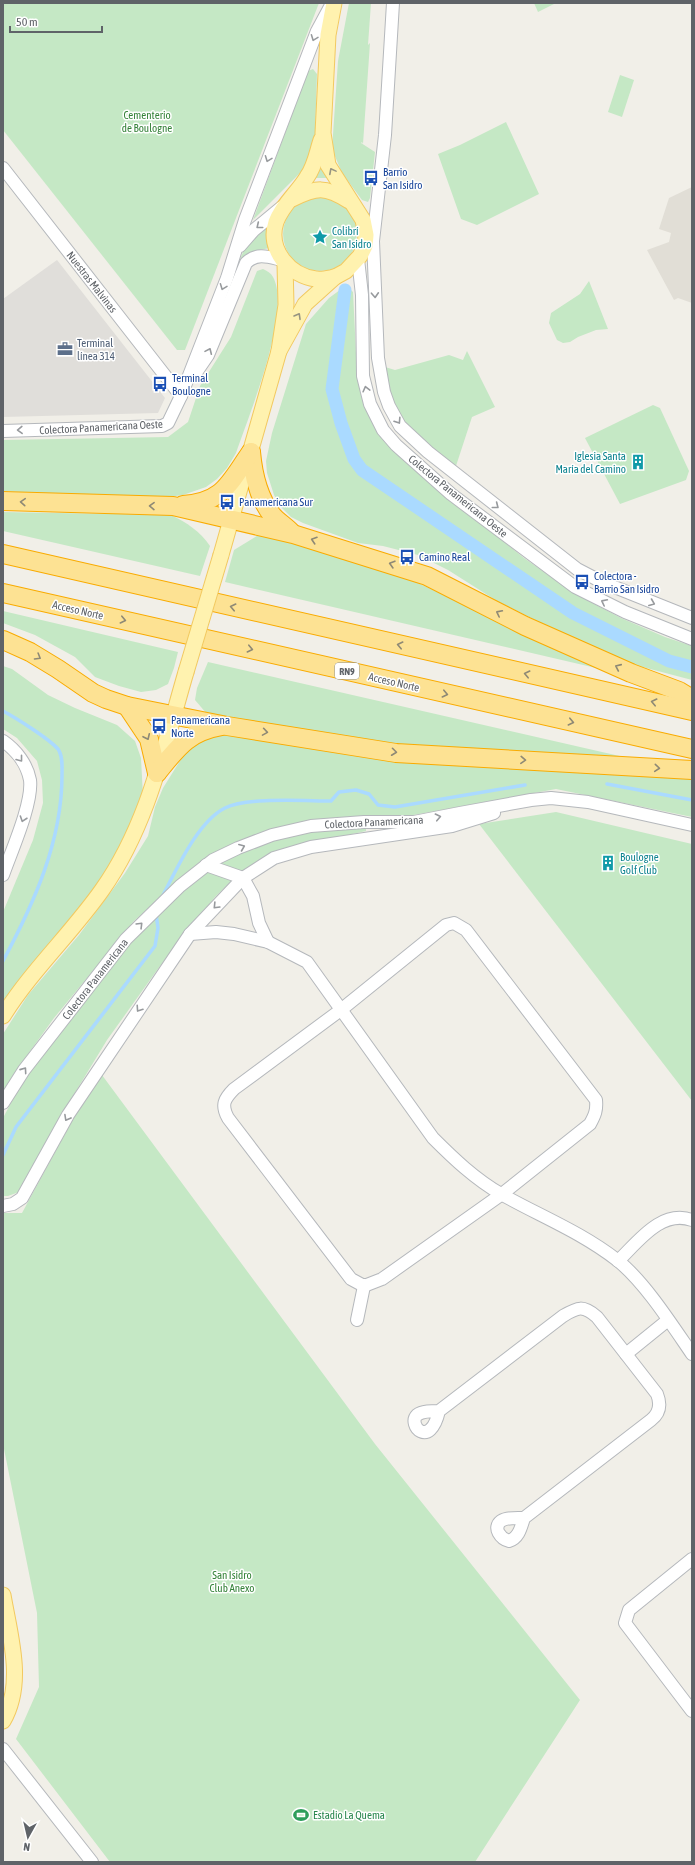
<svg xmlns="http://www.w3.org/2000/svg" width="695" height="1865" viewBox="0 0 695 1865" font-family="'Asap Condensed',sans-serif">
<rect width="100%" height="100%" fill="#f1efe8"/>
<polygon fill="#e0deda" points="57,260 165,398 158,413 3,417 3,299"/>
<polygon fill="#e1ded6" points="692,187 692,303 678,298 674,300 647,250 669,242 671,233 659,229 669,198"/>
<g fill="#c5e8c5">
<polygon points="3,3 319,3 185,350 177,350 3,130"/>
<polygon points="349,3 371,3 368,45 370,43 363,144 362,142 361,143 375,152 370,198 368,202 362,200 342,173 332,149 338,61"/>
<polygon points="534,3 556,3 538,12"/>
<polygon points="313,69 317,74 315,136 311,152 304,169 253,220 308,71"/>
<polygon points="620,75 634,80 622,117 608,112"/>
<polygon points="506,122 539,194 477,225 461,219 438,154 460,145"/>
<polygon points="322,163 328,178 316,178"/>
<circle cx="320" cy="234" r="37"/>
<polygon points="268,226 267,242 270,248 259,250 219,312 245,247"/>
<path d="M263 269C267 271 271 273 273 277 292 311 249 415 236 453L227 468 217 479 206 487 183 495 168 497 72 495 3 491V440L168 437 188 422 200 386 231 337 257 271Z"/>
<polygon points="589,281 608,329 596,330 578,337 570,342 563,343 557,340 549,323 551,313 580,294"/>
<polygon points="344,287 348,287 353,292 356,353 360,385 366,408 419,472 524,558 577,595 621,618 665,637 692,646 692,680 635,665 543,624 497,601 448,570 418,555 383,546 358,543 303,523 291,517 281,507 274,495 267,473 266,461 272,433 306,324 329,298"/>
<polygon points="467,351 495,407 472,417 455,469 404,425 393,408 385,367 395,370 449,355 463,360"/>
<polygon points="653,405 660,408 689,471 686,480 620,504 585,438"/>
<path d="M3 512 171 515C187 523 200 531 210 546L200 576 3 531Z"/>
<polygon points="260,534 405,577 609,671 225,582 234,550"/>
<polygon points="3,611 178,652 174,668 168,684 156,690 141,692 119,686 95,677 75,657 35,635 3,623"/>
<polygon points="208,662 637,760 389,744 207,714 195,700 197,688"/>
<polygon points="3,666 12,669 48,695 75,708 117,725 135,741 141,758 143,796 115,861 90,898 3,1008 3,912 33,840 43,803 42,780 37,761 17,738 3,729"/>
<polygon points="220,734 236,734 692,778 692,817 556,789 408,816 340,817 277,830 176,883 134,921 54,1018 23,1061 3,1095 3,1034 28,995 79,935 125,873 148,836 155,807 163,788 188,748 200,739"/>
<polygon points="556,812 692,844 692,1101 479,824"/>
<polygon points="366,826 366,831 275,851 241,872 215,897 160,966 107,1040 59,1119 19,1192 8,1196 3,1196 3,1118 26,1074 129,942 183,889 217,863 273,840 304,832"/>
<polygon points="99,1071 375,1444 580,1700 475,1862 110,1862 16,1739 39,1687 37,1613 3,1444 3,1213 22,1213"/>
</g>
<g fill="none" stroke-linecap="round" stroke-linejoin="round">
<g stroke="#aadaff" stroke-width="3.5">
<path d="M3 711C16 718 48 738 58 749 63 756 62 767 62 775 62 842 34 903 3 961"/>
<polyline points="607,784 692,800"/>
<path d="M162 897C176 871 197 822 225 808 248 797 304 801 331 801L339 792 356 790 369 794 378 805 395 807 525 785"/>
<polyline points="3,1155 16,1127 155,946 158,928 156,914"/>
</g>
<polyline stroke="#aadaff" stroke-width="13" points="345,290 332,389 341,423 354,459 362,470 573,613 669,661 692,667"/>
<defs>
<g id="minor">
<polyline points="393,3 385,135 373,241 378,358 384,392 389,406 400,426 428,452 577,569 602,582 692,618"/>
<polyline points="3,168 181,396"/>
<polyline points="240,246 254,230 282,207"/>
<polyline points="358,259 362,295 363,376 370,404 383,430 396,445 451,494 575,587 625,612 692,639"/>
<path d="M195 374 208 355 246 263C257 252 269 257 282 260"/>
<polyline points="3,431 162,426 168,423 181,396 227,278 245,220 317,31 331,5"/>
<path d="M3 741C16 750 27 764 30 780 33 803 11 852 3 875"/>
<polyline points="206,865 243,878 253,896 259,923 268,942"/>
<path d="M454 923 466 930 596 1100C597 1110 595 1115 590 1124L502 1194 382 1279 364 1286 351 1279 228 1118C221 1105 224 1099 234 1089L342 1009 446 925Z"/>
<path d="M190 934 216 932 234 934 268 942 307 962 433 1138C454 1159 475 1179 501 1194 540 1216 581 1232 617 1260 644 1281 672 1325 692 1354"/>
<polyline points="3,1103 24,1070 126,939 180,886 213,860 238,848 272,835 311,826 364,822 414,822 460,813 531,800 551,798 588,802 692,825"/>
<polyline points="3,1206 13,1204 22,1198 68,1115 190,934 243,878 274,858 311,847 452,826 494,813"/>
<path d="M618 1261C638 1242 661 1209 692 1220"/>
<polyline points="357,1320 364,1286"/>
<polyline points="626,1354 668,1320"/>
<path d="M439 1411C430 1450 407 1425 417 1415 422 1411 432 1411 439 1411L563 1316C578 1307 583 1305 597 1317L657 1394C661 1404 660 1413 651 1420L524 1518C521 1527 519 1538 509 1541 501 1539 492 1528 501 1521 507 1517 517 1518 524 1518"/>
<polyline points="692,1559 629,1610 625,1623 692,1711"/>
<polyline points="3,1749 92,1862"/>
</g>
<g id="major">
<path d="M321 140C317 152 315 166 307 177 298 192 282 205 276 222 267 250 290 276 316 279 322 280 329 278 335 277"/>
<path d="M292 199C317 187 325 186 349 201"/>
<polyline points="279,351 305,304 335,277 346,271 360,256 365,246 366,235 363,220 328,165 323,133 328,35 334,3"/>
<polyline points="221,555 279,351 286,305 285,264"/>
<path d="M3 1016C31 971 71 934 102 890 148 825 164 747 186 672"/>
<path d="M3 1595C10 1636 25 1683 3 1721"/>
</g>
<g id="highway">
<path d="M251 452C253 474 258 497 272 515 277 521 285 526 291 532"/>
<polyline points="3,501 173,506 293,534 427,576 525,626 631,673 679,691 692,699"/>
<path d="M183 505C224 502 229 483 251 452"/>
<polyline points="3,554 692,711"/>
<polyline points="3,593 692,749"/>
<polyline points="3,640 30,652 58,669 93,693 106,699 127,706 227,726 396,753 692,770"/>
<polyline points="127,706 149,739 157,773"/>
<path d="M157 773C178 747 188 732 222 726"/>
</g>
</defs>
<use href="#minor" stroke="#b5b8bc" stroke-width="14"/>
<use href="#major" stroke="#f2c960" stroke-width="17"/>
<use href="#highway" stroke="#f9ab00" stroke-width="20"/>
<use href="#minor" stroke="#fff" stroke-width="12"/>
<use href="#major" stroke="#fff2af" stroke-width="15"/>
<use href="#highway" stroke="#fde293" stroke-width="18"/>
<defs>
<polyline id="major-bridge" points="186,672 221,555"/>
</defs>
<use href="#major-bridge" stroke="#f2c960" stroke-width="17" stroke-linecap="butt"/>
<use href="#major-bridge" stroke="#fff2af" stroke-width="15"/>
</g>
<defs><path id="oneway-chevron" d="M-2-3.5L2.5 0L-2 3.5" fill="none" stroke-width="1.6" stroke-linecap="round" stroke-linejoin="round"/></defs>
<g stroke="#979a9d">
<use href="#oneway-chevron" transform="translate(314 38) rotate(111)"/>
<use href="#oneway-chevron" transform="translate(268 159) rotate(111)"/>
<use href="#oneway-chevron" transform="translate(259 226) rotate(141)"/>
<use href="#oneway-chevron" transform="translate(223 287) rotate(111)"/>
<use href="#oneway-chevron" transform="translate(375 295) rotate(87)"/>
<use href="#oneway-chevron" transform="translate(209 351) rotate(-66)"/>
<use href="#oneway-chevron" transform="translate(366 389) rotate(-104)"/>
<use href="#oneway-chevron" transform="translate(398 421) rotate(57)"/>
<use href="#oneway-chevron" transform="translate(20 430) rotate(178)"/>
<use href="#oneway-chevron" transform="translate(496 506) rotate(38)"/>
<use href="#oneway-chevron" transform="translate(604 602) rotate(-153)"/>
<use href="#oneway-chevron" transform="translate(652 603) rotate(22)"/>
<use href="#oneway-chevron" transform="translate(20 759) rotate(52)"/>
<use href="#oneway-chevron" transform="translate(438 817) rotate(-12)"/>
<use href="#oneway-chevron" transform="translate(23 819) rotate(109)"/>
<use href="#oneway-chevron" transform="translate(242 847) rotate(-22)"/>
<use href="#oneway-chevron" transform="translate(216 906) rotate(134)"/>
<use href="#oneway-chevron" transform="translate(140 925) rotate(-45)"/>
<use href="#oneway-chevron" transform="translate(139 1009) rotate(124)"/>
<use href="#oneway-chevron" transform="translate(24 1070) rotate(-55)"/>
<use href="#oneway-chevron" transform="translate(67 1118) rotate(119)"/>
</g>
<g stroke="#979581">
<use href="#oneway-chevron" transform="translate(332 171) rotate(-118)"/>
<use href="#oneway-chevron" transform="translate(298 316) rotate(-60)"/>
</g>
<g stroke="#8e8975">
<use href="#oneway-chevron" transform="translate(23 502) rotate(-176)"/>
<use href="#oneway-chevron" transform="translate(152 506) rotate(-179)"/>
<use href="#oneway-chevron" transform="translate(314 540) rotate(-162)"/>
<use href="#oneway-chevron" transform="translate(392 564) rotate(-164)"/>
<use href="#oneway-chevron" transform="translate(233 607) rotate(-167)"/>
<use href="#oneway-chevron" transform="translate(499 613) rotate(-153)"/>
<use href="#oneway-chevron" transform="translate(123 620) rotate(13)"/>
<use href="#oneway-chevron" transform="translate(400 645) rotate(-167)"/>
<use href="#oneway-chevron" transform="translate(250 649) rotate(13)"/>
<use href="#oneway-chevron" transform="translate(38 657) rotate(31)"/>
<use href="#oneway-chevron" transform="translate(618 667) rotate(-156)"/>
<use href="#oneway-chevron" transform="translate(527 674) rotate(-167)"/>
<use href="#oneway-chevron" transform="translate(445 694) rotate(13)"/>
<use href="#oneway-chevron" transform="translate(654 702) rotate(-167)"/>
<use href="#oneway-chevron" transform="translate(571 722) rotate(13)"/>
<use href="#oneway-chevron" transform="translate(265 732) rotate(9)"/>
<use href="#oneway-chevron" transform="translate(147 737) rotate(65)"/>
<use href="#oneway-chevron" transform="translate(394 752) rotate(7)"/>
<use href="#oneway-chevron" transform="translate(523 760) rotate(3)"/>
<use href="#oneway-chevron" transform="translate(657 768) rotate(5)"/>
</g>
<defs>
<symbol id="bus-bare" viewBox="-9 -9 18 18"><path d="M-5-6H5V4H4V6H2V4H-2V6H-4V4H-5ZM-3.5-4V0h7V-4ZM-3.5 1.2v1.5H-2V1.2ZM2 1.2v1.5H3.5V1.2Z" fill="#1a4fb4" stroke="#fff" stroke-width="2.5" paint-order="stroke"/></symbol>
<symbol id="sight-bare" viewBox="-9 -9 18 18"><path d="M0-6L1.8-2.2L6-1.7L2.9 1.2L3.7 5.4L0 3.3L-3.7 5.4L-2.9 1.2L-6-1.7L-1.8-2.2Z" fill="#0f9aa8" stroke="#fff" stroke-width="2.5" paint-order="stroke"/></symbol>
<symbol id="office-bare" viewBox="-9 -9 18 18"><path d="M-6-3h4V-5.5h4V-3h4V5H-6ZM-1-4.5V-3h2v-1.5ZM-6 0V1H6V0Z" fill="#5c6f8a" stroke="#fff" stroke-width="2.5" paint-order="stroke"/></symbol>
<symbol id="building-bare" viewBox="-9 -9 18 18"><path d="M-4-6H4V6H1V3H-1V6H-4ZM-2.5-4.3h1.7v1.8h-1.7ZM.8-4.3h1.7v1.8H.8ZM-2.5-1h1.7V.8h-1.7ZM.8-1h1.7V.8H.8Z" fill="#0f9aa8" stroke="#fff" stroke-width="2.5" paint-order="stroke"/></symbol>
<symbol id="stadium-bare" viewBox="-9 -9 18 18"><path d="M0-5a6.5 5 0 1 0 0 10a6.5 5 0 1 0 0-10ZM-3.5-1.8h7v3.6h-7Z" fill="#2e9e5b" stroke="#fff" stroke-width="2.5" paint-order="stroke"/></symbol>
</defs>
<g fill-rule="evenodd">
<use href="#bus-bare" x="360" y="167" width="22" height="22"/>
<use href="#sight-bare" x="309" y="226" width="22" height="22"/>
<use href="#office-bare" x="54" y="338" width="22" height="22"/>
<use href="#bus-bare" x="149" y="373" width="22" height="22"/>
<use href="#building-bare" x="627" y="451" width="22" height="22"/>
<use href="#bus-bare" x="216" y="491" width="22" height="22"/>
<use href="#bus-bare" x="396" y="546" width="22" height="22"/>
<use href="#bus-bare" x="571" y="571" width="22" height="22"/>
<use href="#bus-bare" x="148" y="715" width="22" height="22"/>
<use href="#building-bare" x="597" y="852" width="22" height="22"/>
<use href="#stadium-bare" x="290" y="1804" width="22" height="22"/>
</g>
<g text-anchor="middle" dominant-baseline="central" stroke-width="3" stroke-linejoin="round" paint-order="stroke">
<rect fill="#fff" stroke="#8f9295" stroke-width="1" x="335" y="663" width="24" height="16" rx="3"/>
<g font-size="10" font-weight="bold" fill="#5f6368">
<text x="347" y="671">RN9</text>
</g>
<g font-size="11" fill="#348238" stroke="#fff">
<text x="147" y="115">Cementerio<tspan x="147" dy="13">de Boulogne</tspan></text>
<text x="232" y="1575">San Isidro<tspan x="232" dy="13">Club Anexo</tspan></text>
</g>
<g font-size="11" fill="#164399" stroke="#fff" text-anchor="start">
<text x="383" y="172">Barrio<tspan x="383" dy="13">San Isidro</tspan></text>
<text x="172" y="378">Terminal<tspan x="172" dy="13">Boulogne</tspan></text>
<text x="239" y="502">Panamericana Sur</text>
<text x="419" y="557">Camino Real</text>
<text x="594" y="576">Colectora -<tspan x="594" dy="13">Barrio San Isidro</tspan></text>
<text x="171" y="720">Panamericana<tspan x="171" dy="13">Norte</tspan></text>
</g>
<g font-size="11" fill="#0d838f" stroke="#fff" text-anchor="start">
<text x="332" y="231">Colibrí<tspan x="332" dy="13">San Isidro</tspan></text>
<text x="626" y="456" text-anchor="end">Iglesia Santa<tspan x="626" dy="13">María del Camino</tspan></text>
<text x="620" y="857">Boulogne<tspan x="620" dy="13">Golf Club</tspan></text>
</g>
<g font-size="11" fill="#5f6368" stroke="#fff">
<text transform="translate(92 282) rotate(52)">Nuestras Malvinas</text>
<text transform="translate(101 427) rotate(-3)">Colectora Panamericana Oeste</text>
<text transform="translate(458 496) rotate(39)">Colectora Panamericana Oeste</text>
<text transform="translate(78 610) rotate(13)">Acceso Norte</text>
<text transform="translate(394 682) rotate(13)">Acceso Norte</text>
<text transform="translate(374 822) rotate(-3)">Colectora Panamericana</text>
<text transform="translate(95 979) rotate(-52)">Colectora Panamericana</text>
</g>
<g font-size="11" fill="#4e5e75" stroke="#fff" text-anchor="start">
<text x="77" y="343">Terminal<tspan x="77" dy="13">línea 314</tspan></text>
</g>
<g font-size="11" fill="#27864d" stroke="#fff" text-anchor="start">
<text x="313" y="1815">Estadio La Quema</text>
</g>
</g>
<rect width="695" height="1865" fill="none" stroke="#5f6368" stroke-width="8"/>
<g transform="translate(28 1837) rotate(188)" stroke="#ffffff" stroke-width="3" paint-order="stroke">
<path d="M0-3L7 15L0 10L-7 15Z" fill="#5f6368"/>
<text y="-6" font-size="11" font-weight="bold" text-anchor="middle" fill="#5f6368">N</text>
</g>
<path d="M10 26v6h92v-6" fill="none" stroke="#5f6368" stroke-width="2"/>
<text x="16" y="26" font-size="12" fill="#5f6368" stroke="#ffffff" stroke-width="3" paint-order="stroke">50 m</text>
</svg>
